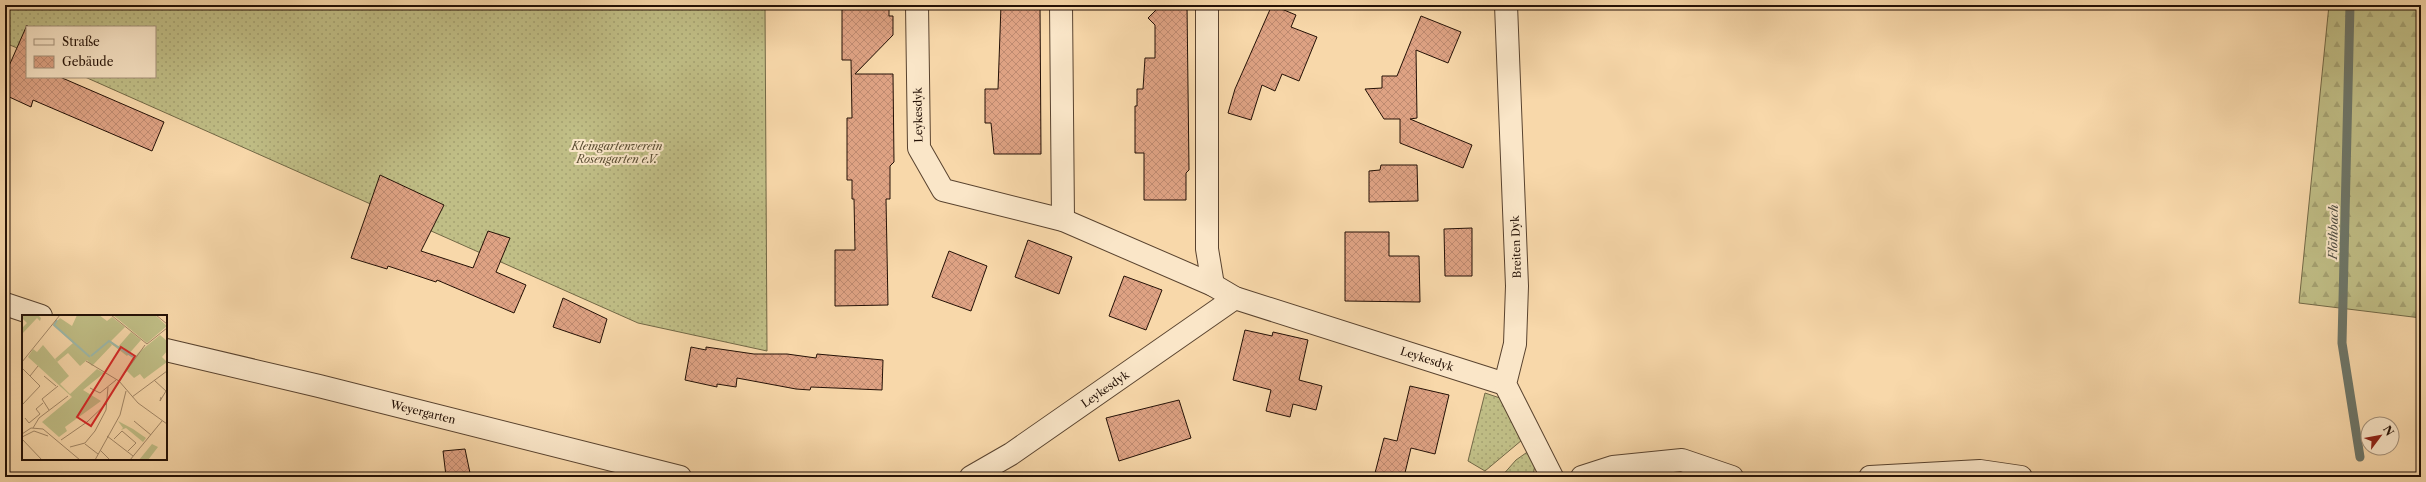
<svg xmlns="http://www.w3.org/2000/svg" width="2426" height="482" viewBox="0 0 2426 482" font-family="'Libre Caslon Text',serif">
<defs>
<pattern id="grass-dots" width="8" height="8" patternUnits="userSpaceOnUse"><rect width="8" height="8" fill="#c0be86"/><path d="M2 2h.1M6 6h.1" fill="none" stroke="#a5a272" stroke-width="1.8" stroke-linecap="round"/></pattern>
<pattern id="forest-firs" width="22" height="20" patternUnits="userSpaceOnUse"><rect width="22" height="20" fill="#c0be86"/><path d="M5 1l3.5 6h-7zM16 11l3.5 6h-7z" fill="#a5a272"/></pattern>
<pattern id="building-cross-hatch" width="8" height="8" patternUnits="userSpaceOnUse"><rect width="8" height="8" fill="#dea283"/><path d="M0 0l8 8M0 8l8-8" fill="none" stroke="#be8a70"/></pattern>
</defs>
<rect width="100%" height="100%" fill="#f8d8aa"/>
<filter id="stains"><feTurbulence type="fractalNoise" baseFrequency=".005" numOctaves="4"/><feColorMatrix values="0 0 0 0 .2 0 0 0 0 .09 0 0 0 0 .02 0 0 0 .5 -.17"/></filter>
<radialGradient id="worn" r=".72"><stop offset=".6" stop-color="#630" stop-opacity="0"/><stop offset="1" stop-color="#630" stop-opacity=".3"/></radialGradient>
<g fill="url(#grass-dots)" stroke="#726846">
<polygon points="5,5 765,5 767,351 638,323 85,77 155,77 155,27 27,27 27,52 5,43"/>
<polygon points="1485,393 1503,399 1522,440 1485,471 1468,461"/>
<polygon points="1533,448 1535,464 1533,477 1501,477 1516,460"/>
</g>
<polygon fill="url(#forest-firs)" stroke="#726846" points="2329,5 2421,5 2421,318 2299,303"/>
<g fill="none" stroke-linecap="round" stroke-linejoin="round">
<polyline stroke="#6d7669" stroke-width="9" points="2350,5 2342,343 2360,457"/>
</g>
<g fill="url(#building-cross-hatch)" stroke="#241106">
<polygon points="842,5 889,5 889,16 893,16 893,35 855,74 893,74 894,162 890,166 890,199 886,199 888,305 835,306 835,250 855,250 854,199 852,199 852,180 847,180 847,118 852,118 851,60 842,60"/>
<polygon points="1001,5 1040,5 1041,154 994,154 991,123 985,123 985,89 998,89"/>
<polygon points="1161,5 1187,5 1189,170 1186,173 1186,200 1144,200 1144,153 1135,153 1135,106 1137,106 1137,89 1143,89 1145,58 1155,58 1155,25 1148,18"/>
<polygon points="1272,5 1296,15 1291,27 1317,37 1299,81 1282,74 1275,91 1262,85 1251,120 1228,113 1235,89"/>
<polygon points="1421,16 1461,32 1448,63 1416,50 1417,118 1410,119 1472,145 1463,168 1400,143 1400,119 1384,119 1365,89 1382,88 1382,76 1397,76"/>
<polygon points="27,25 27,77 60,77 164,122 152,151 33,100 31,107 5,95 5,75"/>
<polygon points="1381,165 1417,165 1418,201 1369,202 1369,171 1380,170"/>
<polygon points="380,175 444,205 421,251 473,268 488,231 510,238 496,272 526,285 514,313 437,280 436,282 388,266 387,269 351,258"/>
<polygon points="1472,228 1472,276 1445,276 1444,229"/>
<polygon points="1345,232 1389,232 1389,256 1419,256 1420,302 1345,301"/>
<polygon points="1028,240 1072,257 1059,294 1015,277"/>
<polygon points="949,251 987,266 971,311 932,297"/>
<polygon points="1124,276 1162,290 1146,330 1109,316"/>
<polygon points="563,298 607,319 600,343 553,327"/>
<polygon points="1245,330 1272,336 1273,332 1308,340 1299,380 1322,386 1316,410 1293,404 1290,417 1266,411 1271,390 1233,380"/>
<polygon points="691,347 706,350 706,347 754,354 787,354 816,358 817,354 883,360 882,390 811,387 810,390 796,389 737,378 736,387 717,384 717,387 685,380"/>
<polygon points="1410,386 1449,395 1435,454 1411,448 1404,477 1374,477 1384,438 1397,441"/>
<polygon points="1179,400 1191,438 1119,461 1106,418"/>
<polygon points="465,449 470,473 446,476 443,451"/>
</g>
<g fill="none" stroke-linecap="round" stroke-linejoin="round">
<defs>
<g id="minor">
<polyline points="917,5 919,148 943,190 1063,220 1213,285 1235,298 1505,384"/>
<polyline points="1061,5 1063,220"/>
<polyline points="1207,5 1207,249 1213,285"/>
<polyline points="1506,5 1517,286 1515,344 1505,384 1552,477"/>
<polyline points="5,304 41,316"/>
<polyline points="166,350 319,386 680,477"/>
<polyline points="971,477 1011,454 1235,298"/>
<polyline points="1582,477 1613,467 1682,460 1732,477"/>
<polyline points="1870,477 1980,471 2021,477"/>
</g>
</defs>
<use href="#minor" stroke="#59432f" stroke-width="24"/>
<use href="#minor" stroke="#fae6c8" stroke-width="22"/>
</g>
<g text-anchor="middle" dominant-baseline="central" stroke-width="4" stroke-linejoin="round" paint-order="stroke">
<g font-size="11" fill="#241106" stroke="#fae6c8">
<text transform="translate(918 115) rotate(-91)">Leykesdyk</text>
<text transform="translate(1516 247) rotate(-92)">Breiten Dyk</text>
<text transform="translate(1427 359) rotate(18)">Leykesdyk</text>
<text transform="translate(1105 389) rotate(-35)">Leykesdyk</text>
<text transform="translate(423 412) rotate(14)">Weyergarten</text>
</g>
<g font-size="11" font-style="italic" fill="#5b4e33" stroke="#fae6c8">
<text x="617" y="146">Kleingartenverein<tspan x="617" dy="13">Rosengarten e.V.</tspan></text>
</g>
<g font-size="12" font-style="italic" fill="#4e4c40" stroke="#fae6c8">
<text transform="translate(2333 232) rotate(-89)">Flöthbach</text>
</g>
</g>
<g transform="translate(22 315)">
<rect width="145" height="145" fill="#f8d8aa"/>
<path d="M2 0H16L19 3 18 6 15 3 0 19V13L5 8 0 3ZM21 30 47 61 38 69 48 79 75 54 82 58 61 75 79 86 43 112 45 116 37 122 20 107 50 82 6 42 11 34 15 37ZM130 129 136 132 126 145H117Z" fill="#c0be86"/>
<path d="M55 0H77L85 6 90 2 103 12 89 26 96 32 109 17 119 25 105 41 88 28 90 30 70 51 65 45 58 51 46 38 35 47 33 44 51 28 31 10 38 3 50 11ZM91 0H133L145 11 125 28Z" fill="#c0be86"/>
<path d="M138 20 145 26V36L140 42 145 47 122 64 118 59 112 63 104 55 116 38ZM96 106 111 114 124 123 121 127 104 113 99 115 101 113Z" fill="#c0be86"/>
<path fill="none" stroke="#9db9ab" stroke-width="2" d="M35 5 32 10 68 42M69 41 87 26 111 42"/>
<path fill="none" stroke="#a38868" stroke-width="1" d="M89 0 125 29 145 13M134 0 145 9M64 46 97 66M0 47 38 0M0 53 18 71 0 90M8 61 16 51M22 61 34 71M132 65 145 77M97 66 116 88 145 109M97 66 123 30M68 73 78 78 94 65M110 82 145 56M139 82 138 86 144 76M27 95 20 84 36 71M3 103 7 108 18 99 14 94 21 88M112 106 129 120M11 113 17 103 46 81M0 119 9 113 21 114 58 145M85 121 111 141M0 122 12 116 26 121M0 124 20 145M92 124 100 116 114 128 106 136M39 125 65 107 85 88M63 129 76 139M48 132 63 128 73 116 84 95 86 72M78 135 88 145M73 145 98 100 104 76M108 145 140 106"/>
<path fill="#d62828" fill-opacity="0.15" stroke="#d62828" stroke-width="2" d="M99 32 113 41 69 111 55 102Z"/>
<rect width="145" height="145" fill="none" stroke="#241106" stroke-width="2"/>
</g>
<rect width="2426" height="482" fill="none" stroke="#f8d8aa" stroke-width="20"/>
<rect x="6" y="6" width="2414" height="470" fill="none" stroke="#241106" stroke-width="2"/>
<rect x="10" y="10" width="2406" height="462" fill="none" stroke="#241106"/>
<rect x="26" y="26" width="130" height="52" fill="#fae6c8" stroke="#a4917a"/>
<rect x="34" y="39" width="20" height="6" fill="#fae6c8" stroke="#a4917a"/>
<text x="62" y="46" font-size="12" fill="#241106">Straße</text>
<rect x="34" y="56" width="20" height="12" fill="url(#building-cross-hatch)" stroke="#a4917a"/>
<text x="62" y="66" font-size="12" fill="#241106">Gebäude</text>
<g transform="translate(2380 436) rotate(58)"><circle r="19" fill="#fae6c8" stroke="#a4917a"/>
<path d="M0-3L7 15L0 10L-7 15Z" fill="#8f2418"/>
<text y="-6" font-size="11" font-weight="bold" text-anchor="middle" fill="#241106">N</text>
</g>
<rect width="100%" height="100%" filter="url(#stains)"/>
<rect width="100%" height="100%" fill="url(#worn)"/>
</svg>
